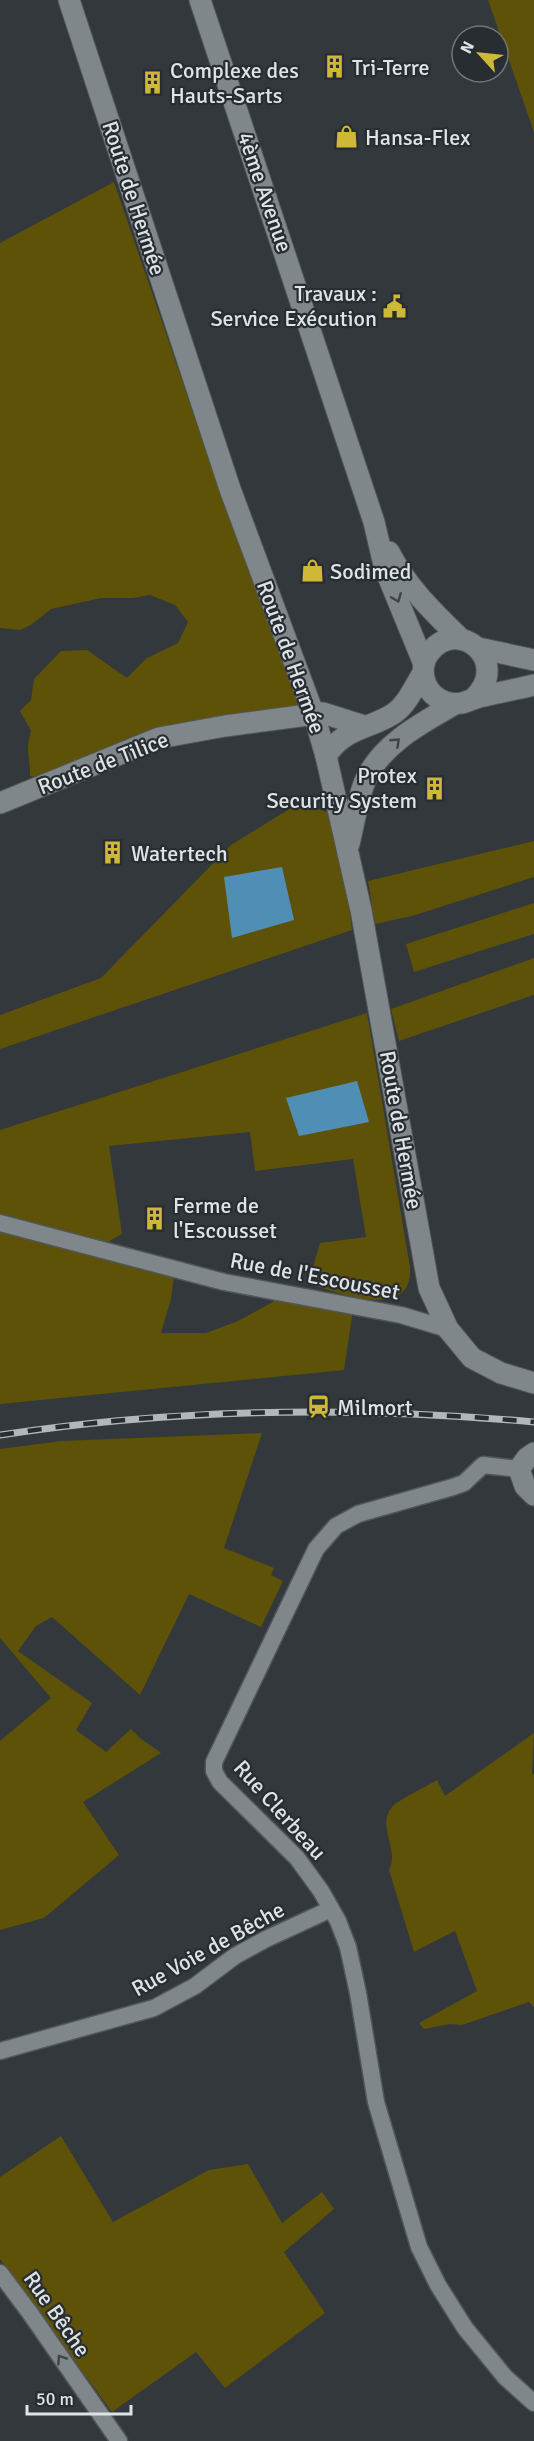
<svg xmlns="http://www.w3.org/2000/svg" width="534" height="2441" viewBox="0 0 534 2441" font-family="Signika,sans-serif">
<rect width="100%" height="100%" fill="#32383b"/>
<g fill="#5e5208">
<polygon points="488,0 534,0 534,132"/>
<path d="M114 182 222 497 302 694 299 706 225 726 56 780 30 776C30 755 25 752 31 731L20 711 31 700 34 679 61 651 87 650 127 678 147 658 178 643 188 622 175 605 150 595 133 598H101L51 609 31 625 20 630 0 628V243Z"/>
<polygon points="299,803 331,813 343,862 352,930 0,1049 0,1015 101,978 231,845"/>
<polygon points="534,841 534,877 412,916 375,924 368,881"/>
<polygon points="534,903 534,934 414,972 406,944"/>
<polygon points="534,958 534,995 399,1041 391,1009"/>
<path d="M367 1013 410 1267C413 1323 338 1292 308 1284L320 1243 366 1237 353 1159 255 1171 250 1132 109 1146 122 1234 106 1243 0 1215V1130Z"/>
<polygon points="0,1229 174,1276 171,1299 161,1333 206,1333 238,1321 273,1302 274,1296 353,1310 344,1370 0,1404"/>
<polygon points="262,1433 224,1548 274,1568 271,1575 283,1581 261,1627 189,1594 140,1695 52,1617 36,1626 18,1651 92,1703 76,1730 106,1752 131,1729 140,1738 161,1753 83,1802 119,1855 44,1918 0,1930 0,1741 51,1698 0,1638 0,1449 61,1441"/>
<path d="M534 1733 532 1773 534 1775V2007L529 2002 462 2025 450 2024 424 2029 419 2023 477 1991 455 1931 414 1952 389 1870C400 1849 376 1826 392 1807 401 1798 426 1787 437 1780L445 1796Z"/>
<polygon points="61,2136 113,2222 209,2170 248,2164 282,2223 322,2192 334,2209 284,2252 325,2313 225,2388 196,2352 112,2412 0,2259 0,2177"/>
</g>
<g fill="#4f8fb6">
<polygon points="282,867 294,920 232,938 224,877"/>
<polygon points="357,1081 369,1122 299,1136 286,1098"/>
</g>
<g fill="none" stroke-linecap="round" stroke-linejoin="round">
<defs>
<g id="minor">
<polyline points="0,1223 224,1282 401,1315 448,1329"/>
<polyline points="519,1469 483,1465 464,1483 453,1487 358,1514 336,1526 316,1549 214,1762 214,1771 220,1782 297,1858 321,1891 338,1921 348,1947 358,1993 376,2102 419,2247 438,2285 465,2328 505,2377 534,2403"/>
<polyline points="0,2051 154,2008 195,1986 235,1956 266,1939 331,1909"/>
<polyline points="0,2273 30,2313 119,2441"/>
</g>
<g id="tertiary">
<polyline points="69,0 230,489 314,715 326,756 361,910 429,1288 448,1329 472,1358 501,1373 534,1383"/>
<polyline points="200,0 374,522 385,569 424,664"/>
<path d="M389 552C406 586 434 613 461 639"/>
<polyline points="478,648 534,660"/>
<path d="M474 698C512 661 458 616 430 652 424 659 422 669 424 678 428 696 445 706 462 703 470 701 476 697 484 696 501 692 518 689 534 685"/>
<path d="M326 756C344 728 367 730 393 714 407 705 414 687 423 673"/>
<polyline points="0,803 159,738 225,726 323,713 364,726"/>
<path d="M349 844C354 824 357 801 365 781 381 744 422 723 455 704"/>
<polyline points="534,1453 527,1458 519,1469 525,1486 534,1495"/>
</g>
</defs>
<use href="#minor" stroke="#515659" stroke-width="19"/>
<use href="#tertiary" stroke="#515659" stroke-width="23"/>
<use href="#minor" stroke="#80878b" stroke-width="16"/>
<use href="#tertiary" stroke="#80878b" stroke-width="21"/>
<defs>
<path id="rail" d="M0 1435C177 1408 356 1406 534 1422"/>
</defs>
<use href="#rail" stroke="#b3b7ba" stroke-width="7"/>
<use href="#rail" stroke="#282d31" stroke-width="4.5" stroke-dasharray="14" stroke-linecap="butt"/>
</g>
<defs><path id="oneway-chevron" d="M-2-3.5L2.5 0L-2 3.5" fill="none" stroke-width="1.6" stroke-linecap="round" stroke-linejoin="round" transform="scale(1.5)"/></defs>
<g stroke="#3e4448">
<use href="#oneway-chevron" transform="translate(397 598) rotate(68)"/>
<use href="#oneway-chevron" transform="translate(396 742) rotate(-43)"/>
<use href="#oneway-chevron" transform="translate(61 2359) rotate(-124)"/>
</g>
<defs>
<symbol id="building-bare" viewBox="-9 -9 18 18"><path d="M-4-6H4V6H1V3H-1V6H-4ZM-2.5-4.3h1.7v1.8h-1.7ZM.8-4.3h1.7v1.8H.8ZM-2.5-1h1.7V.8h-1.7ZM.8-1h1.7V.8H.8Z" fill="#cfb837" stroke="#282d31" stroke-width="2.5" paint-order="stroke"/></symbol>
<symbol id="shop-bare" viewBox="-9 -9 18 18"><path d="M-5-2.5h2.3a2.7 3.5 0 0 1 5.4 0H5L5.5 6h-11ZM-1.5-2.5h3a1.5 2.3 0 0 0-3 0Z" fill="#cfb837" stroke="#282d31" stroke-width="2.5" paint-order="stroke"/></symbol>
<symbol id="civic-bare" viewBox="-9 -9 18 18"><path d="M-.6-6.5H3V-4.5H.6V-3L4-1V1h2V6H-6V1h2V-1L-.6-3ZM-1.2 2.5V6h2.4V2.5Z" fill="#cfb837" stroke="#282d31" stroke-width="2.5" paint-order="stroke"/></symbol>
<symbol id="station-bare" viewBox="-9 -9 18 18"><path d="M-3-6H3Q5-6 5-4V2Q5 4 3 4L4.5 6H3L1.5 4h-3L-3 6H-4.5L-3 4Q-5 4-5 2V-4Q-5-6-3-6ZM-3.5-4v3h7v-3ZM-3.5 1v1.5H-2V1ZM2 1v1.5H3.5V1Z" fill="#cfb837" stroke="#282d31" stroke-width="2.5" paint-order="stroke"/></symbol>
</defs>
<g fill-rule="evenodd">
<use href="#building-bare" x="318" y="50" width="33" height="33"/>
<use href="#building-bare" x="136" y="66" width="33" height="33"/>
<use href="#shop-bare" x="330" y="120" width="33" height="33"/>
<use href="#civic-bare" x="378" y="290" width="33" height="33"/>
<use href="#shop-bare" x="296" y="554" width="33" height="33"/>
<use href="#building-bare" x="418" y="772" width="33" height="33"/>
<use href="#building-bare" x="96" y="836" width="33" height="33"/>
<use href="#building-bare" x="138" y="1202" width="33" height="33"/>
<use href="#station-bare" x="302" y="1390" width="33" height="33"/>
</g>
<g text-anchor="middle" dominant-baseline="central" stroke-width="4.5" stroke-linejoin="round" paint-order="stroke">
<g font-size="22" fill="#e0e3e6" stroke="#282d31" text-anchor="start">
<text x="352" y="67">Tri-Terre</text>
<text x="170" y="70">Complexe des<tspan x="170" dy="25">Hauts-Sarts</tspan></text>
<text x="365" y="137">Hansa-Flex</text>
<text x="377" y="293" text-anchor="end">Travaux :<tspan x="377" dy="25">Service Exécution</tspan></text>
<text x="330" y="571">Sodimed</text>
<text x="417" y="775" text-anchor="end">Protex<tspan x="417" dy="25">Security System</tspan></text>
<text x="131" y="853">Watertech</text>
<text x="173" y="1205">Ferme de<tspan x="173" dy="25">l'Escousset</tspan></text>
<text x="337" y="1407">Milmort</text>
</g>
<g font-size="22" fill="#e0e3e6" stroke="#282d31">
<text transform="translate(265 192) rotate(71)">4ème Avenue</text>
<text transform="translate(134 198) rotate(72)">Route de Hermée</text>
<text transform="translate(291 657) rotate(70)">Route de Hermée</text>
<text transform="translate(103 763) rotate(-21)">Route de Tilice</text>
<text transform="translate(401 1130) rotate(80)">Route de Hermée</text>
<text transform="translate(315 1276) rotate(11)">Rue de l'Escousset</text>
<text transform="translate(280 1810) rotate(48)">Rue Clerbeau</text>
<text transform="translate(208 1949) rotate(-29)">Rue Voie de Bêche</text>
<text transform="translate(57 2314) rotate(55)">Rue Bêche</text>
</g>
</g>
<g transform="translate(480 54) rotate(297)"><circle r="28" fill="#282d31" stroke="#727679" stroke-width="1.5"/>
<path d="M0-4.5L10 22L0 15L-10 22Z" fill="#cfb837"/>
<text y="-9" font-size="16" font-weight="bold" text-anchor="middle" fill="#e0e3e6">N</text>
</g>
<path d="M27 2405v9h104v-9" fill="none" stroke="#e0e3e6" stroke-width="3"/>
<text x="36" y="2405" font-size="18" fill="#e0e3e6" stroke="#282d31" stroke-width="4.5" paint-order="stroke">50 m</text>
</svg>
